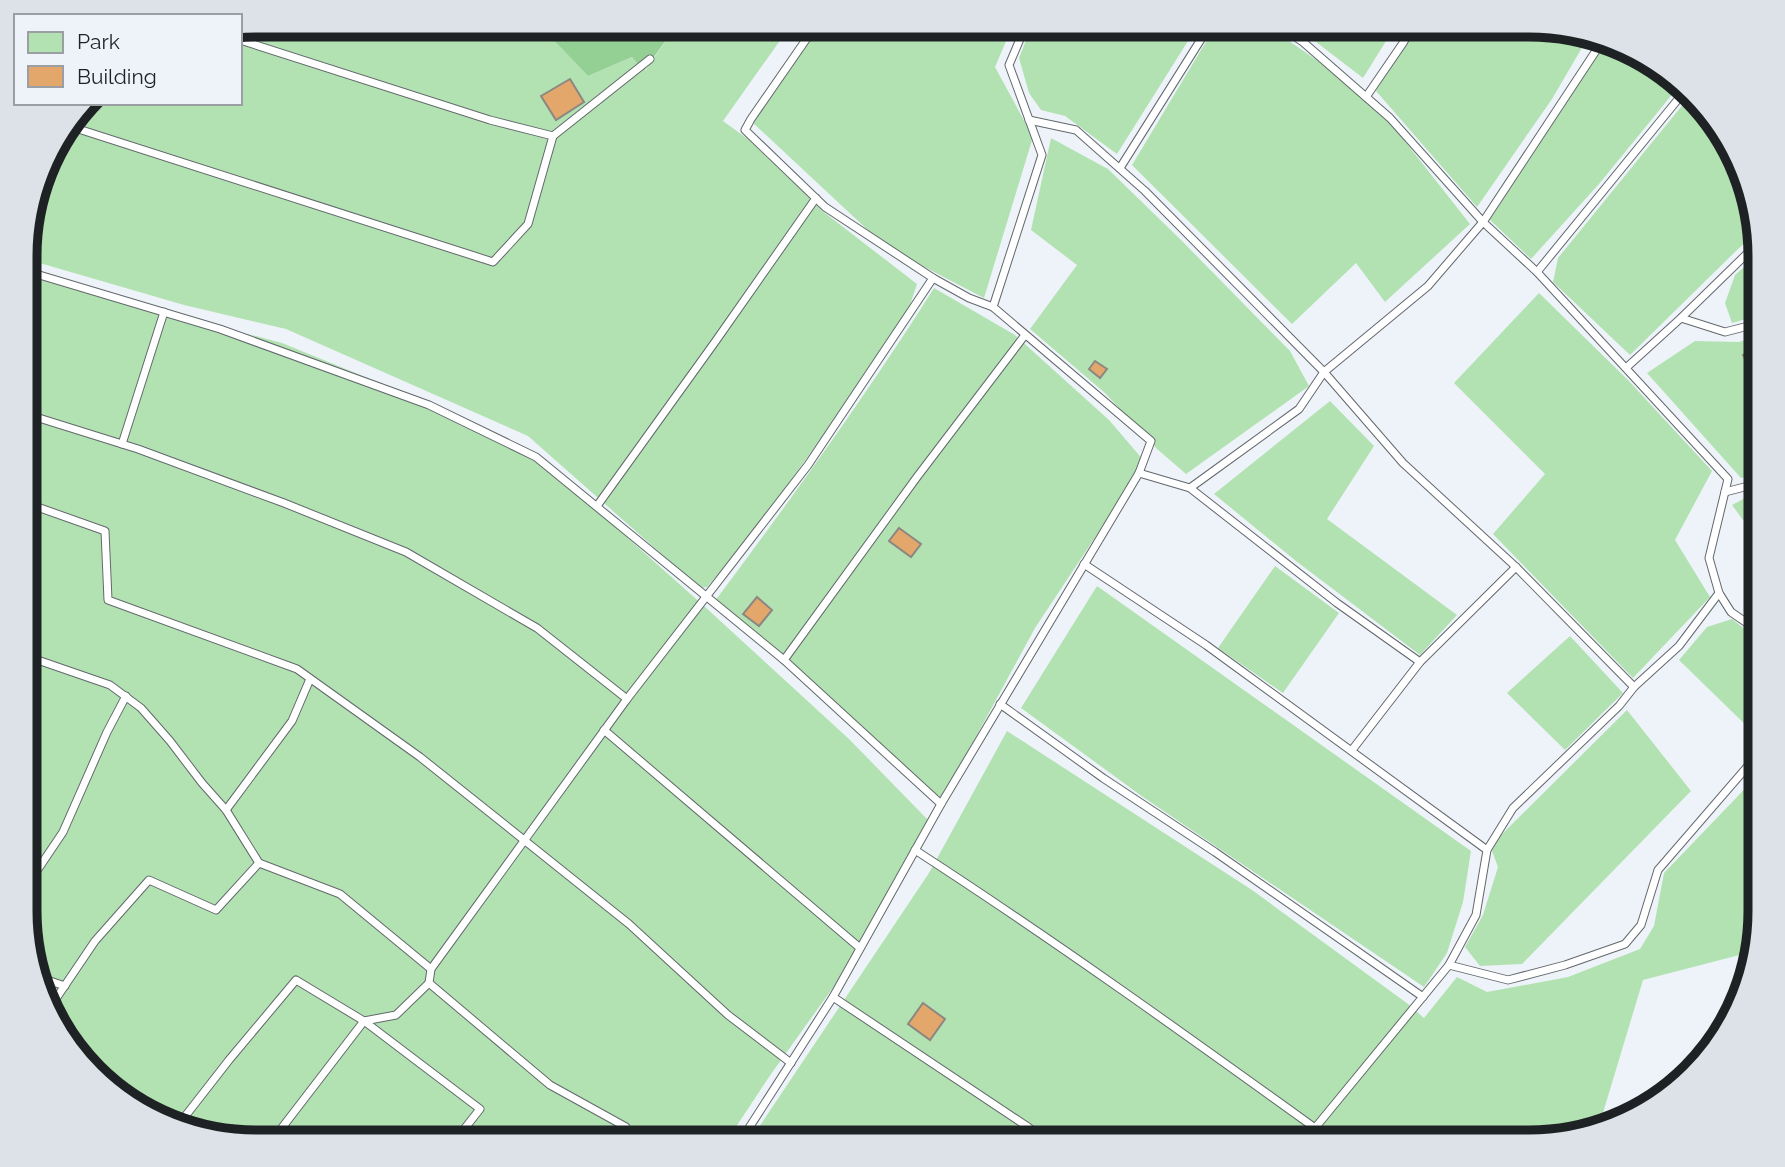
<svg xmlns="http://www.w3.org/2000/svg" width="1785" height="1167" viewBox="0 0 1785 1167" font-family="Raleway,sans-serif">
<rect width="100%" height="100%" fill="#edf3f9"/>
<g fill="#b3e2b2">
<polygon points="255,25 539,25 588,76 632,57 645,71 671,33 682,25 791,25 723,121 778,161 821,210 917,284 909,308 844,406 776,501 738,551 707,587 700,588 528,436 286,329 184,305 26,259 26,226 49,153 87,103 240,103 240,28"/>
<polygon points="819,25 1013,25 995,67 1033,137 984,298 886,247 751,121"/>
<polygon points="1032,25 1198,25 1117,154 1065,116 1041,110 1029,93 1019,58"/>
<polygon points="1216,25 1266,25 1370,97 1470,224 1385,302 1356,263 1292,324 1132,165"/>
<polygon points="1294,25 1396,25 1363,78"/>
<polygon points="1410,25 1530,25 1590,34 1552,99 1477,207 1376,91 1390,56"/>
<polygon points="1604,37 1658,64 1679,86 1599,184 1531,259 1489,219"/>
<polygon points="1689,97 1730,140 1757,232 1738,249 1630,355 1553,282 1558,258"/>
<polygon points="1051,138 1108,169 1180,239 1290,351 1309,386 1186,474 1156,448 1105,393 1030,329 1077,265 1031,230"/>
<polygon points="1760,253 1760,315 1732,323 1725,303 1735,275"/>
<polygon points="26,274 172,314 282,343 429,403 528,449 704,606 849,739 928,820 855,957 771,1074 726,1142 255,1142 182,1130 127,1103 56,1027 26,941"/>
<path d="M934 288 1015 335 1109 420 1145 462 1035 628 940 803 901 773 856 727 715 601C791 499 866 396 934 288Z"/>
<polygon points="1539,293 1628,380 1712,471 1675,540 1710,597 1633,678 1493,534 1545,474 1454,383"/>
<polygon points="1760,335 1760,473 1741,478 1647,373 1695,341 1739,342"/>
<polygon points="1330,401 1374,446 1327,519 1457,615 1420,655 1296,561 1214,494"/>
<polygon points="1760,490 1760,543 1732,505"/>
<polygon points="1275,566 1339,613 1283,693 1218,648"/>
<polygon points="1097,586 1471,851 1463,902 1447,953 1424,987 1143,797 1021,708"/>
<polygon points="1732,619 1760,641 1760,729 1755,734 1679,660 1707,627"/>
<polygon points="1570,636 1623,693 1565,750 1507,693"/>
<polygon points="1627,710 1691,791 1522,964 1480,966 1465,947 1483,915 1498,867 1490,846"/>
<polygon points="1007,731 1252,890 1408,1004 1424,1018 1457,977 1487,992 1568,977 1640,949 1654,926 1664,873 1760,773 1760,926 1751,952 1643,980 1599,1126 1544,1142 749,1142 929,873"/>
</g>
<polygon fill="#94d093" points="539,25 682,25 671,33 644,71 632,57 588,76"/>
<g fill="#e4a76b" stroke="#8c8782" stroke-width="2">
<polygon points="570,79 584,102 556,120 541,96"/>
<polygon points="1754,348 1760,357 1760,375 1756,377 1743,355"/>
<polygon points="1095,361 1107,369 1100,378 1089,369"/>
<polygon points="899,528 921,544 911,557 889,541"/>
<polygon points="757,597 772,610 759,626 743,614"/>
<polygon points="923,1003 945,1019 930,1040 908,1024"/>
</g>
<g fill="none" stroke-linecap="round" stroke-linejoin="round">
<defs>
<g id="service">
<polyline points="810,25 814,28 751,119 745,130 825,207 933,278 969,298 993,307"/>
<polyline points="1026,25 1009,65 1042,155 993,307 1151,441 1139,473"/>
<polyline points="1277,25 1303,42 1390,118 1483,222 1605,37"/>
<polyline points="240,40 490,120 553,136 650,59"/>
<polyline points="1366,97 1403,43 1413,25"/>
<polyline points="1029,120 1076,130 1145,191 1324,372 1403,463 1516,567 1634,687"/>
<polyline points="69,126 493,262 528,224 553,136"/>
<polyline points="1120,168 1210,25"/>
<polyline points="26,271 220,329 429,405 536,457 784,660 941,804"/>
<polyline points="1537,272 1684,92"/>
<polyline points="1681,318 1725,332 1760,323"/>
<polyline points="1627,367 1681,318 1760,241"/>
<polyline points="26,414 138,449 284,503 406,552 537,628 627,699"/>
<polyline points="122,444 164,312"/>
<polyline points="1190,488 1337,603 1420,662 1352,750"/>
<polyline points="1725,492 1760,483"/>
<polyline points="26,503 105,531 108,600 297,669 420,757 524,840 629,924 728,1015 791,1063"/>
<polyline points="597,506 715,342 816,198"/>
<polyline points="1084,564 1206,645 1487,850"/>
<polyline points="26,656 110,685 141,708 170,741 202,783 226,810 259,863 216,910 149,880 95,941 49,1009"/>
<polyline points="784,660 917,477 1025,335"/>
<polyline points="1420,662 1516,567"/>
<polyline points="1000,704 1103,778 1215,852 1423,997"/>
<polyline points="604,730 860,948"/>
<polyline points="226,810 292,721 310,679"/>
<path d="M915 850C1051 938 1183 1033 1315 1128L1449 965 1508 980 1565 965 1625 944 1641 925 1658 870 1760 752"/>
<polyline points="259,863 340,894 431,969"/>
<polyline points="26,887 63,832 107,732 126,696"/>
<polyline points="1449,965 1476,915 1487,850 1513,808 1619,706 1634,687 1679,646 1719,593"/>
<polyline points="38,977 65,986"/>
<polyline points="833,997 1028,1127 1046,1142"/>
<polyline points="626,1127 550,1085 429,983 431,969 627,699 808,465 933,278"/>
<polyline points="176,1128 229,1060 296,980 364,1021 480,1109 454,1142"/>
<polyline points="271,1142 364,1021 396,1015 429,983"/>
<polyline points="740,1142 833,997 941,804 1139,473 1190,488 1299,409 1324,372 1428,286 1483,222 1537,272 1728,479 1709,558 1719,593 1731,612 1760,632"/>
<polyline points="1302,1142 1315,1128"/>
</g>
</defs>
<use href="#service" stroke="#63686d" stroke-width="9"/>
<use href="#service" stroke="#fff" stroke-width="7"/>
</g>
<path d="M0 0H1785V1167H0ZM256 37H1529A219 219 0 0 1 1748 256V911A219 219 0 0 1 1529 1130H256A219 219 0 0 1 37 911V256A219 219 0 0 1 256 37Z" fill="#dde2e8" fill-rule="evenodd"/>
<path fill="none" stroke="#1f2224" stroke-width="9" d="M256 37H1529A219 219 0 0 1 1748 256V911A219 219 0 0 1 1529 1130H256A219 219 0 0 1 37 911V256A219 219 0 0 1 256 37Z"/>
<rect x="14" y="14" width="228" height="91" fill="#edf3f9" stroke="#9b9fa4" stroke-width="2"/>
<rect x="28" y="32" width="35" height="21" fill="#b3e2b2" stroke="#9b9fa4" stroke-width="2"/>
<text x="77" y="49" font-size="21" fill="#1f2224">Park</text>
<rect x="28" y="66" width="35" height="21" fill="#e4a76b" stroke="#9b9fa4" stroke-width="2"/>
<text x="77" y="84" font-size="21" fill="#1f2224">Building</text>
</svg>
